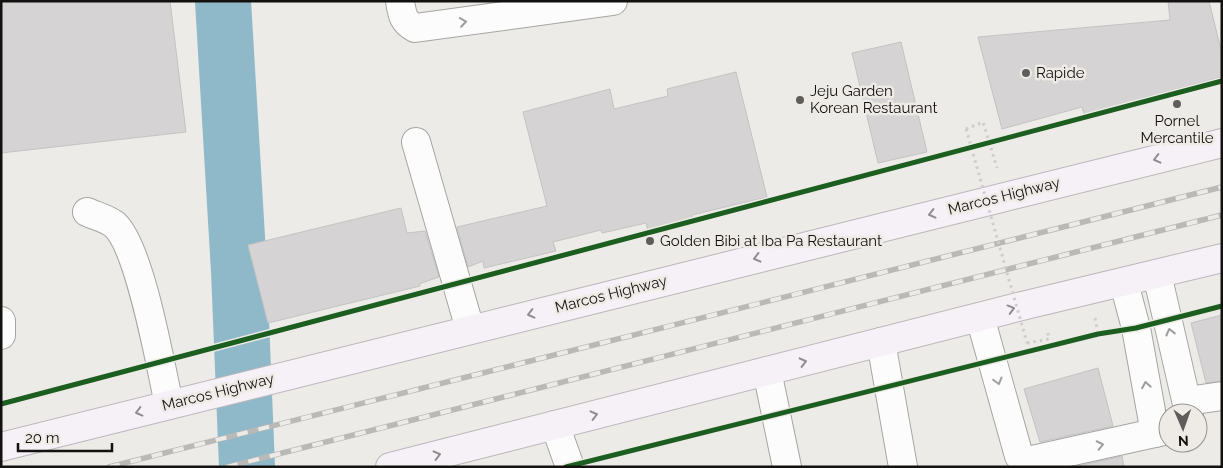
<svg xmlns="http://www.w3.org/2000/svg" width="1223" height="468" viewBox="0 0 1223 468" font-family="Raleway,sans-serif">
<rect width="100%" height="100%" fill="#edebe8"/>
<g fill="none" stroke-linecap="round" stroke-linejoin="round">
<polyline stroke="#8fb9c9" stroke-width="56" points="223,1 239,271 247,467"/>
</g>
<g fill="#d5d3d3" stroke="#c4c3c3">
<polygon points="1,1 170,1 186,132 1,153"/>
<polygon points="1168,1 1209,1 1222,54 1222,77 1084,114 1082,107 1002,129 978,37 1170,20"/>
<polygon points="901,42 927,152 878,163 852,53"/>
<polygon points="736,72 767,197 692,215 694,220 648,231 646,223 602,233 601,230 553,242 556,251 484,268 483,261 468,267 457,227 547,206 523,112 610,89 614,109 668,96 667,89"/>
<polygon points="401,208 407,233 425,231 439,277 419,284 420,286 268,323 248,245"/>
<polygon points="1222,315 1222,381 1206,383 1191,323"/>
<polygon points="1098,368 1113,426 1040,442 1024,389"/>
<polygon points="1122,456 1124,467 1074,467"/>
</g>
<g fill="none" stroke-linecap="round" stroke-linejoin="round">
<defs>
<g id="minor">
<path d="M400 1C402 14 403 22 415 28L613 1"/>
<polyline points="416,142 470,329"/>
<path d="M87 212C96 216 108 219 115 225 140 248 161 367 169 405"/>
<polyline points="1157,274 1189,413"/>
<polyline points="1124,283 1136,328 1155,433"/>
<polyline points="980,317 1019,456 1028,461 1168,430"/>
<polyline points="1,321 1,335"/>
<polyline points="881,342 903,467"/>
<polyline points="767,371 787,467"/>
<polyline points="1187,401 1222,396"/>
<polyline points="555,425 570,467"/>
</g>
<g id="major">
<polyline points="1,447 1222,143"/>
<polyline points="390,467 1026,305 1222,258"/>
</g>
</defs>
<use href="#minor" stroke="#a6a5a3" stroke-width="30"/>
<use href="#major" stroke="#bcb5bb" stroke-width="30"/>
<g stroke="#cecdcd" stroke-width="3" stroke-dasharray="2.5 4" stroke-linecap="butt">
<polyline points="966,129 983,122 997,168"/>
<polyline points="1095,318 1098,334"/>
<polyline points="1027,343 1049,339 1047,329"/>
</g>
<use href="#minor" stroke="#fcfcfc" stroke-width="28"/>
<use href="#major" stroke="#f5f1f6" stroke-width="28"/>
<defs>
<g id="rail">
<polyline points="109,467 1222,187"/>
<polyline points="227,467 1222,215"/>
</g>
</defs>
<use href="#rail" stroke="#b9b9b8" stroke-width="5.5"/>
<use href="#rail" stroke="#eeebe7" stroke-width="4" stroke-dasharray="11" stroke-linecap="butt"/>
<polyline stroke="#cecdcd" stroke-width="3" stroke-dasharray="2.5 4" stroke-linecap="butt" points="966,129 1027,343"/>
<defs>
<g id="cycleway">
<polyline points="1,404 1222,81"/>
<polyline points="566,467 1098,334 1136,328 1222,306"/>
</g>
</defs>
<use href="#cycleway" stroke="#eeebe7" stroke-width="8"/>
<use href="#cycleway" stroke="#1b5e20" stroke-width="5"/>
</g>
<defs><path id="oneway-chevron" d="M-2-3.5L2.5 0L-2 3.5" fill="none" stroke-width="1.6" stroke-linecap="round" stroke-linejoin="round" transform="scale(1.25)"/></defs>
<g stroke="#9e9e9d">
<use href="#oneway-chevron" transform="translate(463 22) rotate(-8)"/>
<use href="#oneway-chevron" transform="translate(1170 332) rotate(-104)"/>
<use href="#oneway-chevron" transform="translate(998 381) rotate(75)"/>
<use href="#oneway-chevron" transform="translate(1146 385) rotate(-100)"/>
<use href="#oneway-chevron" transform="translate(1100 445) rotate(-12)"/>
</g>
<g stroke="#8f8c8e">
<use href="#oneway-chevron" transform="translate(1157 159) rotate(166)"/>
<use href="#oneway-chevron" transform="translate(932 214) rotate(166)"/>
<use href="#oneway-chevron" transform="translate(757 258) rotate(166)"/>
<use href="#oneway-chevron" transform="translate(1011 309) rotate(-15)"/>
<use href="#oneway-chevron" transform="translate(531 314) rotate(166)"/>
<use href="#oneway-chevron" transform="translate(803 362) rotate(-14)"/>
<use href="#oneway-chevron" transform="translate(139 412) rotate(166)"/>
<use href="#oneway-chevron" transform="translate(594 415) rotate(-14)"/>
<use href="#oneway-chevron" transform="translate(437 455) rotate(-14)"/>
</g>
<g fill="#5f5d5b" stroke="#eeebe7" stroke-width="2">
<circle cx="1026" cy="73" r="5"/>
<circle cx="800" cy="100" r="5"/>
<circle cx="1177" cy="104" r="5"/>
<circle cx="650" cy="241" r="5"/>
</g>
<g text-anchor="middle" dominant-baseline="central" stroke-width="5" stroke-linejoin="round" paint-order="stroke">
<g font-size="15" fill="#12110f" stroke="#eeebe7" text-anchor="start">
<text x="1036" y="73">Rapide</text>
<text x="810" y="91">Jeju Garden<tspan x="810" dy="17">Korean Restaurant</tspan></text>
<text x="1177" y="121" text-anchor="middle">Pornel<tspan x="1177" dy="17">Mercantile</tspan></text>
<text x="660" y="241">Golden Bibi at Iba Pa Restaurant</text>
</g>
<g font-size="15" fill="#12110f" stroke="#eeebe7">
<text transform="translate(1004 196) rotate(-14)">Marcos Highway</text>
<text transform="translate(611 294) rotate(-14)">Marcos Highway</text>
<text transform="translate(218 392) rotate(-14)">Marcos Highway</text>
</g>
</g>
<rect width="1223" height="468" fill="none" stroke="#12110f" stroke-width="5"/>
<g transform="translate(1183 428) rotate(178)"><circle r="24" fill="#eeebe7" stroke="#969491"/>
<path d="M0-4L9 19L0 12L-9 19Z" fill="#5f5d5b"/>
<text y="-8" font-size="14" font-weight="bold" text-anchor="middle" fill="#12110f">N</text>
</g>
<path d="M18 443v8h94v-8" fill="none" stroke="#12110f" stroke-width="2.5"/>
<text x="25" y="443" font-size="15" fill="#12110f" stroke="#eeebe7" stroke-width="4" paint-order="stroke">20 m</text>
</svg>
